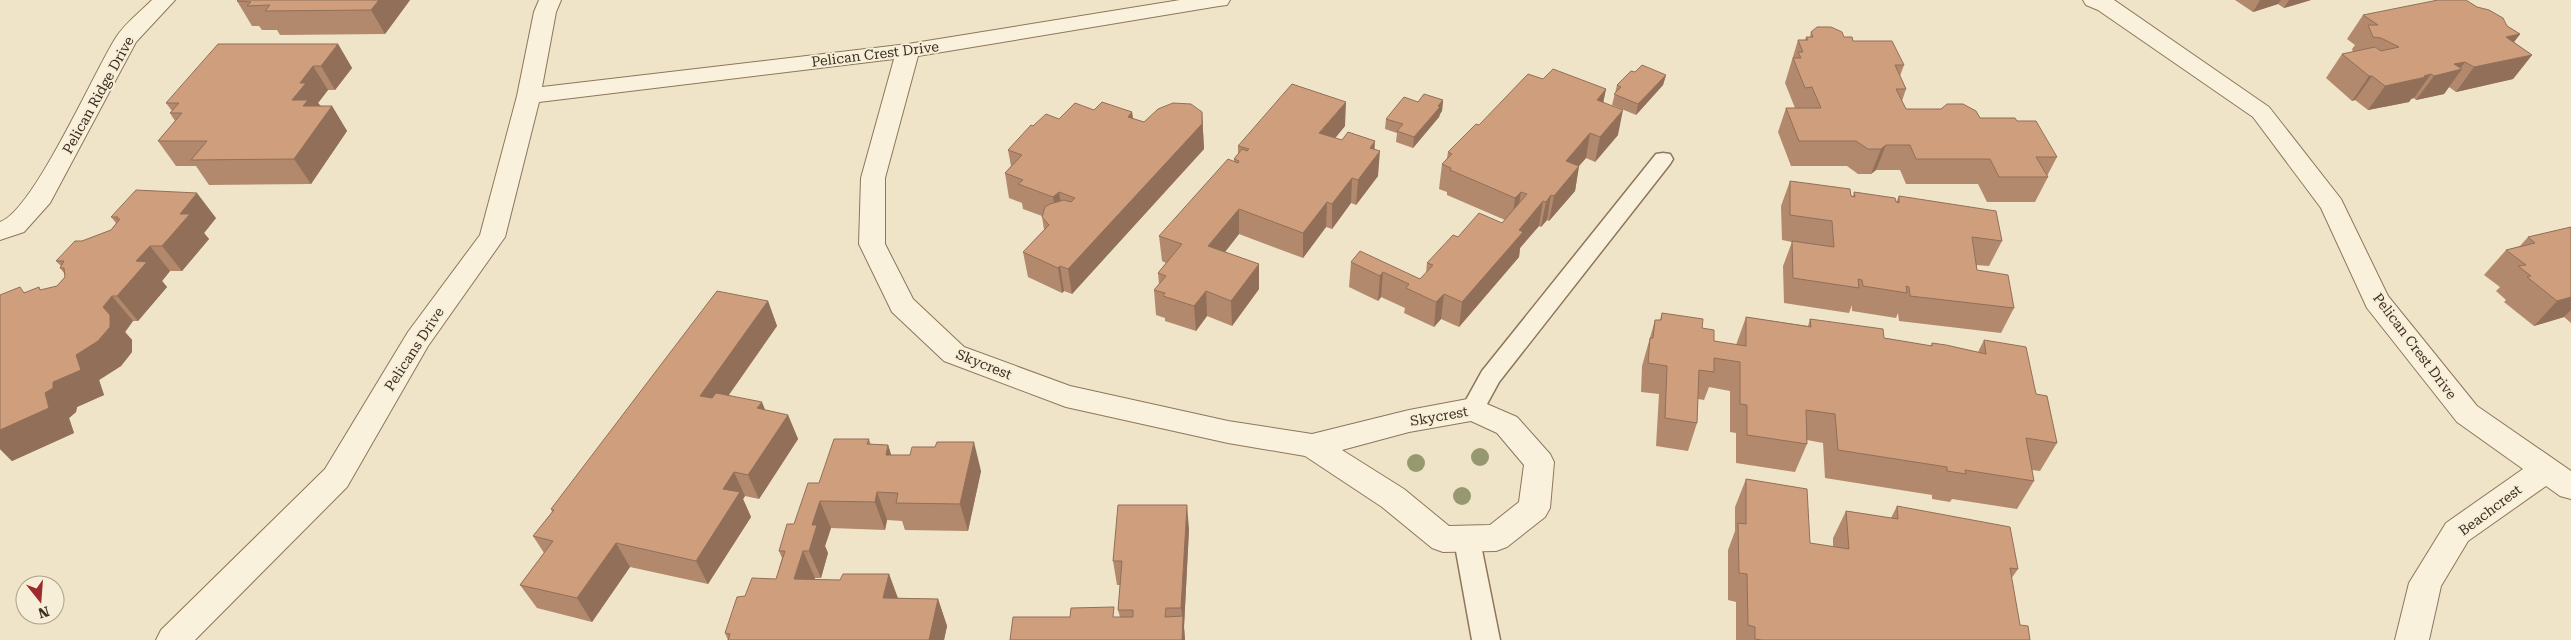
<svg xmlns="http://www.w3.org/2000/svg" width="2571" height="640" viewBox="0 0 2571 640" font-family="'Roboto Serif',serif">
<rect width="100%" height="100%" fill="#f0e4c8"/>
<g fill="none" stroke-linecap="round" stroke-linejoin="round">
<defs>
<g id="lane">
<polygon points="1663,153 1670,154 1673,159 1670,164 1499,382 1481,415 1473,418 1465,415 1461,409 1482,371 1656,154"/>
<polygon points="1467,529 1476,532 1480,540 1500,640 1472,640 1454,540 1458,532"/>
</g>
<g id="street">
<path d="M152 0H175L136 42 50 203 24 232 0 240V222C33 211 93 74 115 39 124 24 140 12 152 0Z"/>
<path d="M539 0H561L556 12 542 87 908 44 1180 0H1230L1227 5 1219 6 918 56 885 178V244L913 299 964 347 1070 386 1228 421 1312 434 1409 410 1473 398 1517 417 1550 454 1554 462 1550 508 1545 517 1507 547 1496 551 1443 552 1432 548 1382 507 1305 456 1228 443 1066 407 944 361 892 312 859 244 861 178 894 59 539 102 505 237 428 346 347 487 195 640H156L161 630 325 469 408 332 480 235 517 96 534 12ZM1471 421 1497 433 1524 465 1519 502 1490 525 1449 526 1404 489 1342 450 1409 432Z"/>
<polygon points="2083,0 2114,0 2269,107 2341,199 2388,296 2477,406 2571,471 2571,499 2560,496 2546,486 2468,541 2441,586 2429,640 2395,640 2409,583 2446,523 2523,469 2457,422 2367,308 2321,208 2253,117 2098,10 2086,5"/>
</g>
</defs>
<use href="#lane" stroke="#8d765c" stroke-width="3"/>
<use href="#street" stroke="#8d765c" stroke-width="2"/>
<use href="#lane" fill="#faf1dc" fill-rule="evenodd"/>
<use href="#street" fill="#faf1dc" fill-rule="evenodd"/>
</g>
<g fill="#96986f">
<circle cx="1480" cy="457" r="9"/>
<circle cx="1416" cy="463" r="9"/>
<circle cx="1462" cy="496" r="9"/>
</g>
<g fill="#b2896c">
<polygon points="410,0 385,34 280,35 277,30 262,30 259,26 252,26 237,1"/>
<polygon points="2235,0 2311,0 2284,8 2278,4 2253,12"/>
<polygon points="2363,15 2507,26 2520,34 2514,42 2532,55 2513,79 2456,92 2449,87 2444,94 2416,100 2414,98 2411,99 2409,102 2368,110 2355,100 2352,101 2326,78 2342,54 2353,52 2352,49 2355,45 2347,39"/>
<polygon points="1811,32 1844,37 1904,65 1900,76 1906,89 1902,101 1906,109 1980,118 2017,121 2057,157 2047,176 2048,177 2035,202 1987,202 1978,184 1906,184 1900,170 1876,170 1871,174 1858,174 1847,166 1791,166 1778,132 1786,108 1795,108 1785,83 1798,40 1805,40 1806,37 1810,37"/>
<polygon points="338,44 352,68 335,90 328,90 318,103 321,106 332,106 347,131 311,184 209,185 196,166 176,166 158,141 175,121 170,113 172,111 166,103"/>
<polygon points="1635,72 1666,75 1663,85 1636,115 1612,105 1617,85"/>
<polygon points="1543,79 1606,89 1603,103 1618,135 1595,162 1586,158 1579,166 1575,191 1549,221 1547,220 1541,227 1539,226 1520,248 1519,257 1459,327 1441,319 1434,327 1404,313 1405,308 1381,297 1378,301 1349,287 1351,262 1420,279 1426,273 1427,263 1458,237 1502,223 1505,220 1447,195 1447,192 1439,189 1442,164 1447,158 1448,152 1479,125"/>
<polygon points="1443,100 1442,111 1440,114 1439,117 1413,148 1396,142 1397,133 1385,129 1386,119 1418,102"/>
<polygon points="1094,110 1132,112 1133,119 1144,122 1202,112 1204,149 1072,294 1064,291 1062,293 1028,277 1023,252 1044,230 1042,216 1023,209 1022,203 1009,198 1005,173 1011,166 1008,150 1033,126"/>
<polygon points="1345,126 1335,138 1374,150 1378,176 1356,205 1351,203 1332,229 1326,227 1303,258 1239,234 1225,252 1259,264 1259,289 1232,326 1207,316 1196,331 1165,321 1165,318 1156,315 1154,290 1159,284 1158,273 1166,263 1162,261 1159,236 1234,162 1234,159 1238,154 1238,146"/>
<polygon points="1790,181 1853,196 1854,192 1896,202 1899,196 2002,241 1989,266 1976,265 1977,270 2014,308 2001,333 1899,321 1898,313 1896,318 1852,311 1852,305 1849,313 1784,303 1783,266 1792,242 1782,240 1781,206"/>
<polygon points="111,217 216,218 204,233 209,239 182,271 170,271 162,281 167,287 138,321 133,321 125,332 132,340 132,352 121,366 99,380 104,395 77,407 76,412 69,418 74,433 12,461 0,449 0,295 42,290 57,286 65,277 64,273 60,268 61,266 56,261 82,241 111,230 116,223"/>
<polygon points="2571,227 2571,323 2564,317 2534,326 2504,302 2506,300 2496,291 2500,287 2484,275 2506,250 2520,246 2528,237"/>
<polygon points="768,301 777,326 729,395 765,410 788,415 798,439 759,499 745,496 743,499 751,517 708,584 630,567 592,622 537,608 520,585 544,553 533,536 552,512 551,509"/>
<polygon points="1662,313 1702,328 1714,341 1736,345 1746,317 1808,326 1810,319 1884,338 1931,346 1932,343 1978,352 1984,340 2036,394 2057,443 2040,471 2032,470 2034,481 2017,509 1952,499 1950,502 1932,499 1932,495 1825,478 1823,443 1807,440 1807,444 1795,472 1736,463 1736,433 1730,432 1730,391 1709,387 1704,400 1698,399 1697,423 1688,451 1656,446 1659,394 1641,392 1642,366 1655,320 1660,320"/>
<polygon points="869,439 871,445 888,445 891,455 981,471 968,531 905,530 902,521 887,520 885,530 831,528 825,546 828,553 821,578 815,578 815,580 840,580 889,574 898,598 938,599 947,626 944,640 728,640 725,633 745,596 776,579 782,558 779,551 819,483"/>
<polygon points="1746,479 1810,543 1833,547 1833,538 1846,511 1891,518 1897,506 2018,569 2011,579 2020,625 2030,640 1736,640 1736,602 1728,600 1728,550 1735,531 1735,507"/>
<polygon points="1189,529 1184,627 1185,640 1010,640 1115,617 1120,617 1118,610 1120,585 1117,585 1113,561"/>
</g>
<g fill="#916f58">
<polygon points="379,0 410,0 385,34 371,10"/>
<polygon points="2260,0 2281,0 2278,4 2253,12"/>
<polygon points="2289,0 2311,0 2284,8"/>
<polygon points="2520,34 2501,59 2506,37"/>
<polygon points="338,44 352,68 335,90 321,66"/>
<polygon points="2532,55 2513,79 2456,92 2474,67"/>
<polygon points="2465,62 2459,70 2462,69 2444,94 2416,100 2434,76 2454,64"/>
<polygon points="313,66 328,90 318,103 321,107 332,106 347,131 311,184 294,159 292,100 300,83"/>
<polygon points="2431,74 2414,98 2411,99 2409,102 2368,110 2385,86"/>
<polygon points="1666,75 1663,85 1636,115 1638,104"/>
<polygon points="2369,76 2372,76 2355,100 2352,101"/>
<polygon points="1606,89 1601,113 1597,100"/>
<polygon points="1443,100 1442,111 1440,114 1439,117 1413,148 1414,137"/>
<polygon points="1346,102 1345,126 1319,158 1319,133"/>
<polygon points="1623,110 1618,135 1595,162 1600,137"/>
<polygon points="1132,112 1135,137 1128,117"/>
<polygon points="1202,112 1204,149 1072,294 1068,269"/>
<polygon points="1590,133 1586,158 1561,186 1566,161"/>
<polygon points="1375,141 1374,159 1380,151 1378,176 1356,205 1358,180 1370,148"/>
<polygon points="1886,145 1876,170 1871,174 1881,149"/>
<polygon points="1579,166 1575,191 1549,221 1554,196"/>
<polygon points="1352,178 1351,203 1332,229 1332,204"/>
<polygon points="1059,192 1063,217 1057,222 1053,197"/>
<polygon points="1521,192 1517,217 1512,223 1515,198"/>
<polygon points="197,193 216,218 204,233 209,239 182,271 162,246 180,214"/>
<polygon points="1551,195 1547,220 1541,227 1546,202"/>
<polygon points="1543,201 1539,226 1520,248 1519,257 1459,327 1462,302 1519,230"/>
<polygon points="1327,202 1326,227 1303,258 1303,233"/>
<polygon points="1239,209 1239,234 1210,271 1208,246"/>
<polygon points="150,246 170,271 162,281 167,287 138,321 117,296 136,261"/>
<polygon points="1259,264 1259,289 1232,326 1231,301"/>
<polygon points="1060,266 1064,291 1062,293 1058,268"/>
<polygon points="1383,272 1381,297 1378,301 1380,276"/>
<polygon points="1206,291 1207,316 1196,331 1194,306"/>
<polygon points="1444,294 1441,319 1434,327 1436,302"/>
<polygon points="112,296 133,321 125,332 132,340 132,352 121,366 99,380 104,395 77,407 76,412 69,418 74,433 12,461 0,449 0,430 45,393 76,355 103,307"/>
<polygon points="2571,297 2571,310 2564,317 2534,326 2557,301"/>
<polygon points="768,301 777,326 711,420 700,396"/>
<polygon points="762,402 772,427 757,408"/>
<polygon points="788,415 798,439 759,499 748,475"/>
<polygon points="974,442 981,471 968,531 960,504"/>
<polygon points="888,445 897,473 886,455"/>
<polygon points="734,472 745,496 743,499 751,517 708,584 696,561 723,489"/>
<polygon points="877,492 887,520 885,530 875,502"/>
<polygon points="820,501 831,528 825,546 828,553 821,578 809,551 812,525"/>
<polygon points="1187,505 1189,529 1184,627 1185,640 1182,640 1183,621 1181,608"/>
<polygon points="616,543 630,567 592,622 577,598"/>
<polygon points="803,551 815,578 807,606 794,579"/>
<polygon points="889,574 899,602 883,598"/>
<polygon points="938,599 947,626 944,640 929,640"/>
</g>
<g fill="#cf9f7d" stroke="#916f58">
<polygon points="238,0 379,0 371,10 265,11 270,5 247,6 251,2 237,1"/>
<polygon points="2438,0 2466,0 2477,7 2489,10 2503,18 2507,26 2520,34 2506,37 2532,55 2474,67 2465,62 2454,64 2462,69 2434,76 2431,74 2424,76 2426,77 2385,86 2372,76 2369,76 2342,54 2375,47 2381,51 2399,47 2381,38 2373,37 2368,25 2378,25 2363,15"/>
<polygon points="1817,27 1831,27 1842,32 1844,37 1852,37 1853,41 1892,41 1904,65 1895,65 1906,89 1896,89 1906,109 1941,109 1947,104 1963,104 1976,111 1980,118 2015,118 2017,121 2036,121 2057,157 2036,157 2048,177 1999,177 1990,159 1916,159 1910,145 1886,145 1881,149 1868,149 1856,141 1799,141 1786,108 1821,108 1812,87 1805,88 1793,58 1801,58 1798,52 1803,52 1798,40 1808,40 1806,37 1813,37 1811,32"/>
<polygon points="218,44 338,44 321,66 313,66 300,83 306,83 292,100 308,100 303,106 332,106 294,159 191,160 207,141 158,141 182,113 170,113 179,103 166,103"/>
<polygon points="1642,65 1666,75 1638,104 1614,94 1621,87 1617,85 1631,71 1635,72"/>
<polygon points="1553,69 1606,89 1597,100 1623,110 1600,137 1590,133 1566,161 1579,166 1554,196 1551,195 1546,202 1543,201 1519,230 1523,232 1462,302 1444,294 1436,302 1406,288 1409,284 1383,272 1380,276 1351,262 1360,251 1420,279 1433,265 1427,263 1453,235 1458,237 1479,213 1502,223 1527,194 1521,192 1515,198 1450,170 1451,168 1442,164 1452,154 1448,152 1476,124 1479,125 1528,74 1543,79"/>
<polygon points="1292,84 1346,102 1319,133 1342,140 1348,132 1375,141 1370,148 1380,151 1358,180 1352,178 1332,204 1327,202 1303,233 1239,209 1208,246 1259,264 1231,301 1206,291 1194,306 1163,296 1165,293 1154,290 1166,276 1158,273 1182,244 1159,236 1228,159 1238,163 1239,161 1234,159 1242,149 1247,151 1249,149 1238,146"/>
<polygon points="1424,94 1443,100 1438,106 1440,107 1414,137 1397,131 1403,124 1386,119 1404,97 1418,102"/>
<polygon points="1102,102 1132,112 1128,117 1144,122 1158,109 1173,103 1191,104 1202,112 1202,124 1068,269 1060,266 1058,268 1023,252 1049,225 1042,217 1045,207 1050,204 1064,200 1071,202 1075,198 1059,192 1053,197 1018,184 1023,180 1005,173 1022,155 1008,150 1031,125 1033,126 1046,114 1059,119 1075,103 1094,110"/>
<polygon points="1790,181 1850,189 1851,196 1855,197 1854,192 1895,198 1896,202 1899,203 1899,196 1996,211 2002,241 1972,237 1977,270 2008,275 2014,308 1910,296 1909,287 1906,286 1907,293 1863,286 1862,280 1858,279 1859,288 1793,278 1792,241 1834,247 1832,221 1790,215"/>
<polygon points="136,190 197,193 180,214 190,214 162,246 150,246 136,261 147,262 117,296 112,296 103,307 110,315 110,327 98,341 76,355 81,370 53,382 53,388 45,393 49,408 0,430 0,295 20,287 24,293 39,287 40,290 57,286 65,277 64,268 60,268 64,261 56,261 75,241 82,241 111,230 120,219 116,219 118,217 111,217"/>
<polygon points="2571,227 2571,297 2557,301 2527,277 2531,276 2518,266 2526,265 2506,250 2535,243 2528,237"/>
<polygon points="717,291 768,301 700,396 712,398 716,393 762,402 757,408 788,415 748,475 734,472 723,489 740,492 696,561 616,543 577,598 520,585 553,541 533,536 554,510 551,509"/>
<polygon points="1662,313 1703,319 1702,328 1714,330 1714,341 1746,346 1746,317 1811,327 1810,319 1883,329 1884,338 1932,346 1932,343 1946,345 1986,354 1984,340 2026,347 2036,394 2047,396 2057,443 2026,438 2034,481 1965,470 1966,474 1947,471 1947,467 1838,450 1835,414 1806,410 1807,444 1747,435 1747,405 1740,404 1740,362 1714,358 1714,372 1699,370 1697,423 1665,418 1667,366 1648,363 1650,338 1653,338 1655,320 1661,320"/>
<polygon points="834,439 869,439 867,444 888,445 886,455 910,455 912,447 935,447 937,442 974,442 960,504 896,503 898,493 877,492 875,502 820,501 812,525 817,525 809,551 803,551 794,579 840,580 843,574 889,574 883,598 938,599 929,640 728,640 730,634 725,633 737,597 745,596 752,578 776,579 785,551 779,551 787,524 794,524 808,483 819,483"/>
<polygon points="1746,479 1807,489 1810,543 1849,549 1846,511 1898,519 1897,506 2010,527 2018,569 2010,568 2020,625 2028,626 2030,640 1762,640 1755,639 1755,627 1748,625 1747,574 1739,573 1738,523 1746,524"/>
<polygon points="1118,505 1187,505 1181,608 1166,608 1165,617 1183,616 1182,640 1010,640 1013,617 1070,617 1071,608 1114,607 1113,617 1133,617 1133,610 1118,610 1122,561 1113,561"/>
</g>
<g text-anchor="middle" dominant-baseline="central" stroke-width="4" stroke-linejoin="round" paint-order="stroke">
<g font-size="14" fill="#3d2e20" stroke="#f7eed8">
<text transform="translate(875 54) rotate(-7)">Pelican Crest Drive</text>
<text transform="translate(98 95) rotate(-61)">Pelican Ridge Drive</text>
<text transform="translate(2415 346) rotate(53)">Pelican Crest Drive</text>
<text transform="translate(414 349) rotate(-57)">Pelicans Drive</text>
<text transform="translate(984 364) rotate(22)">Skycrest</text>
<text transform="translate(1439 416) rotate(-10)">Skycrest</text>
<text transform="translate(2490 510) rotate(-37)">Beachcrest</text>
</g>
</g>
<g transform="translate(40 600) rotate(163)"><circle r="24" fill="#f7eed8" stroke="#ada18e"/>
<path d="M0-4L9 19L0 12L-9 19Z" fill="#9e2a2b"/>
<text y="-8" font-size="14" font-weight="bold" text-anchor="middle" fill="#3d2e20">N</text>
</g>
</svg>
